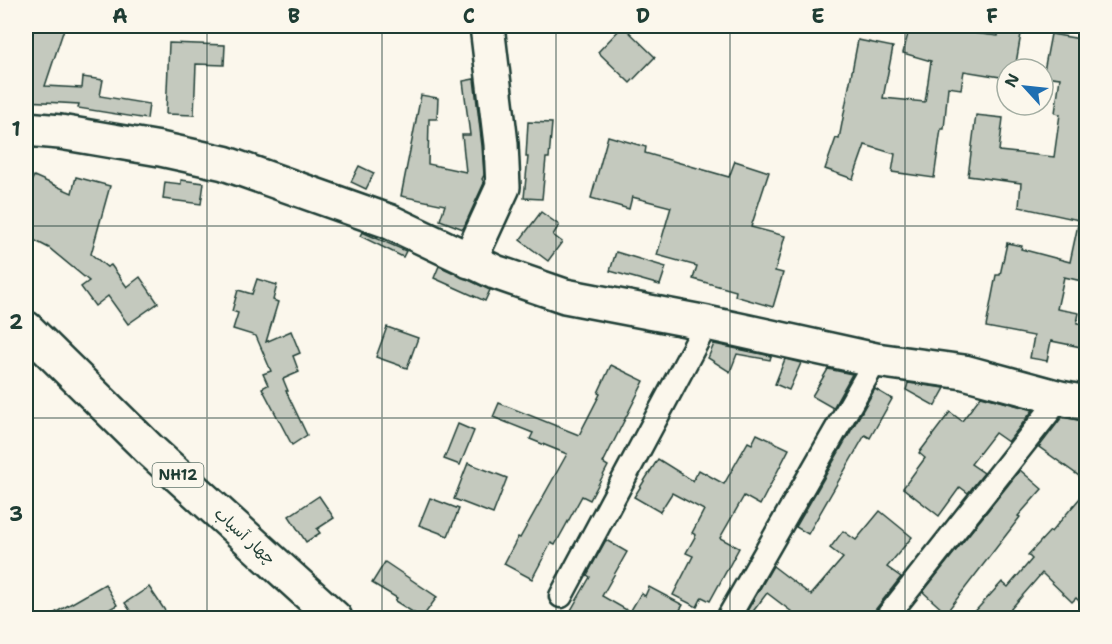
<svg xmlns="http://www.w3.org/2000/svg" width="1112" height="644" viewBox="0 0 1112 644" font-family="'Shantell Sans','Playpen Sans Arabic',sans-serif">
<rect width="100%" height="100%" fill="#fbf7ec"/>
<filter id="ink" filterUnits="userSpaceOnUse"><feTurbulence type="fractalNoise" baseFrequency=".0167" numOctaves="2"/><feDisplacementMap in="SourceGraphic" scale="12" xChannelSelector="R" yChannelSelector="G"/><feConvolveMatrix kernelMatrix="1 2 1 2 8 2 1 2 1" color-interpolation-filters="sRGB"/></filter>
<g filter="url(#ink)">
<g fill="#c4c9be" stroke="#1f3d34" stroke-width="1.5">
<polygon points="33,26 65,26 45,86 82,88 83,77 103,80 100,96 149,104 147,119 78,108 79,104 26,101 26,37 32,39"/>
<polygon points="623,26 655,57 630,83 598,52"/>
<polygon points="910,26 998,36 999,30 1021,34 1015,69 1007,69 1007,78 964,71 961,89 948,87 944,129 941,129 934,178 892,172 895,154 865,145 853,179 825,169 836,138 839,139 858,40 893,47 883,98 925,102 931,61 903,53"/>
<polygon points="1051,34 1086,40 1086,282 1064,277 1057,309 1079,313 1077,323 1086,325 1086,348 1051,341 1047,361 1030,358 1034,336 986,327 996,275 1000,275 1007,243 1022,246 1021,249 1070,262 1079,220 1019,207 1021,183 968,176 976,115 1003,118 999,151 1054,157 1060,114 1055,113 1060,78 1043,76"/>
<polygon points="169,43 225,45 224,65 196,64 194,115 166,114"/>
<polygon points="474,79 482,146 484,175 482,179 484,183 463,229 440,220 445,205 401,196 421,95 438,98 437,119 429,119 428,164 466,172 462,135 470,135 463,81"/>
<polygon points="528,122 552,123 549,158 546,158 542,199 524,198 528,157 526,157"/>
<polygon points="608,136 646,147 645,153 729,177 735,161 769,172 751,227 785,236 775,271 783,273 773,307 735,296 736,291 693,279 697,266 657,255 671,207 632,197 629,209 591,198"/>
<polygon points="359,166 374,173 366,189 351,182"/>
<polygon points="34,176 72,193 76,177 110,186 91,254 107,267 111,265 127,287 140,277 158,303 128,324 108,296 95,306 81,287 89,281 49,248 26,236 26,177 32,180"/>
<polygon points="181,180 204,183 201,204 163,199 165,182 181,184"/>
<polygon points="541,212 559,225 553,235 562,242 548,261 520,240"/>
<polygon points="362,232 406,251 403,257 360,236"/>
<polygon points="616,252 666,267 660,285 610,271"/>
<polygon points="439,266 490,290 485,301 434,278"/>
<polygon points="257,279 277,285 273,300 278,302 266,342 291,331 300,353 293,356 299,372 283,379 288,391 286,391 307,435 292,445 262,388 268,385 263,374 271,371 256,336 233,329 238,313 232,311 238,290 252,294"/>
<polygon points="387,327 418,338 407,368 376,357"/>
<polygon points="714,344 771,356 770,360 737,354 730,372 708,358"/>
<polygon points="785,359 801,363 789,390 775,384"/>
<polygon points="611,365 644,381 603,463 608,466 590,500 582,496 555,545 551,543 532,579 504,564 518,537 520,538 567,454 530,439 533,433 493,417 499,403 579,435 600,394 598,393"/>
<polygon points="828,369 852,374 833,408 812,396"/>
<polygon points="908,383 945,388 935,406 906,390"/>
<polygon points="875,389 892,399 870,438 865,435 808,534 796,527"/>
<polygon points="981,396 1033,410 1008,442 995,433 971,464 984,473 968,493 960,487 939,516 903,488 925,458 919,453 950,412 962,421"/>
<polygon points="1062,417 1086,421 1086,481 1039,447"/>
<polygon points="458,424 474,431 460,465 444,459"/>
<polygon points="757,434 789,449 760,505 744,496 720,538 739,548 710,601 702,597 697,607 673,595 693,556 686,553 696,535 692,533 704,510 672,493 660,512 634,497 658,459 693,481 699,470 724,484 748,442 752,444"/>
<polygon points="468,463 507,478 493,514 454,499"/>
<polygon points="1020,470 1042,489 1018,516 1020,517 946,613 923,592"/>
<polygon points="1086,491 1086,608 1076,598 1072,602 1042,573 1003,618 969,618 1002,582 1008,587 1032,559 1028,555 1050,531 1051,532"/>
<polygon points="319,496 334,518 317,529 320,533 306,542 289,516"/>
<polygon points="430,498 459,509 448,536 419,525"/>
<polygon points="880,511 912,537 887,567 901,577 875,610 873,618 800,618 767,593 748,618 743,618 773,566 811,595 843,558 830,548 843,531 856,540"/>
<polygon points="606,540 627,552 602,596 630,612 641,593 645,596 649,587 683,605 675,618 581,618 570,612 590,577 587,575"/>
<polygon points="385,562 437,597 422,618 395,601 397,598 372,583"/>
<polygon points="105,584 117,605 94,618 46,618"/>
<polygon points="149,587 170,618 135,618 125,603"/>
</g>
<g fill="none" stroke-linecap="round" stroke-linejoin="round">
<defs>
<g id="street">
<polyline points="561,596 707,323"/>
<polyline points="728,618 876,360"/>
<polyline points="886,618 1060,398"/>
</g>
<g id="secondary">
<polyline points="26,129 60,132 160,149 224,163 388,221 495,272 565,296 707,323 876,360 964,372 1060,398 1086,403"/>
<polyline points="469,261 503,187 501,144 487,26"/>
</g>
<polyline id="highway" points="26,328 150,450 335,618"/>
</defs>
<use href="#street" stroke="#1f3d34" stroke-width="27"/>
<use href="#secondary" stroke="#1f3d34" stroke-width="38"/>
<use href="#highway" stroke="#1f3d34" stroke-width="38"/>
<use href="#street" stroke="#fbf7ec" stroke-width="22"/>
<use href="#secondary" stroke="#fbf7ec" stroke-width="33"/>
<use href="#highway" stroke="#fbf7ec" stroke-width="33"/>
</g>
</g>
<path fill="none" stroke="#1f3d34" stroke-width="1.5" stroke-opacity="0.55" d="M207 26V618M382 26V618M556 26V618M730 26V618M905 26V618M26 226H1086M26 418H1086"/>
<g text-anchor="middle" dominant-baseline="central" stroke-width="4.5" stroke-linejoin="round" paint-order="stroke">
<rect fill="#fbf7ec" stroke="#61756b" stroke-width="1.5" x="152.5" y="463" width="51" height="24" rx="4.5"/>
<g font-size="15" font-weight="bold" fill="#1f3d34">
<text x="178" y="475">NH12</text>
</g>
<g font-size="16" fill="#1f3d34" stroke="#fbf7ec">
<text transform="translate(245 536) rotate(42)">چهار آسیاب</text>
</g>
</g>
<rect width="1112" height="644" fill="none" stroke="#fbf7ec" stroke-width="66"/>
<g transform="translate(1025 87) rotate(297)"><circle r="28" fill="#fbf7ec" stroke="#a3ada2" stroke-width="1.5"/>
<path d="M0-4.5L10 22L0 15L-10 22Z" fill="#1f6fb2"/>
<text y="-9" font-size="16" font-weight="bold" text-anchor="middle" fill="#1f3d34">N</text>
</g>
<rect x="33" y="33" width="1046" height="578" fill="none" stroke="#1f3d34" stroke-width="2"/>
<g font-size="20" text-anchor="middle" font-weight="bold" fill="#1f3d34">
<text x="120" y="23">A</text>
<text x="294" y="23">B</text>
<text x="469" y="23">C</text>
<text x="643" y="23">D</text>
<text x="818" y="23">E</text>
<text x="992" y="23">F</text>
<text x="16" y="136">1</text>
<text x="16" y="329">2</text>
<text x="16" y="521">3</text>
</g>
</svg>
